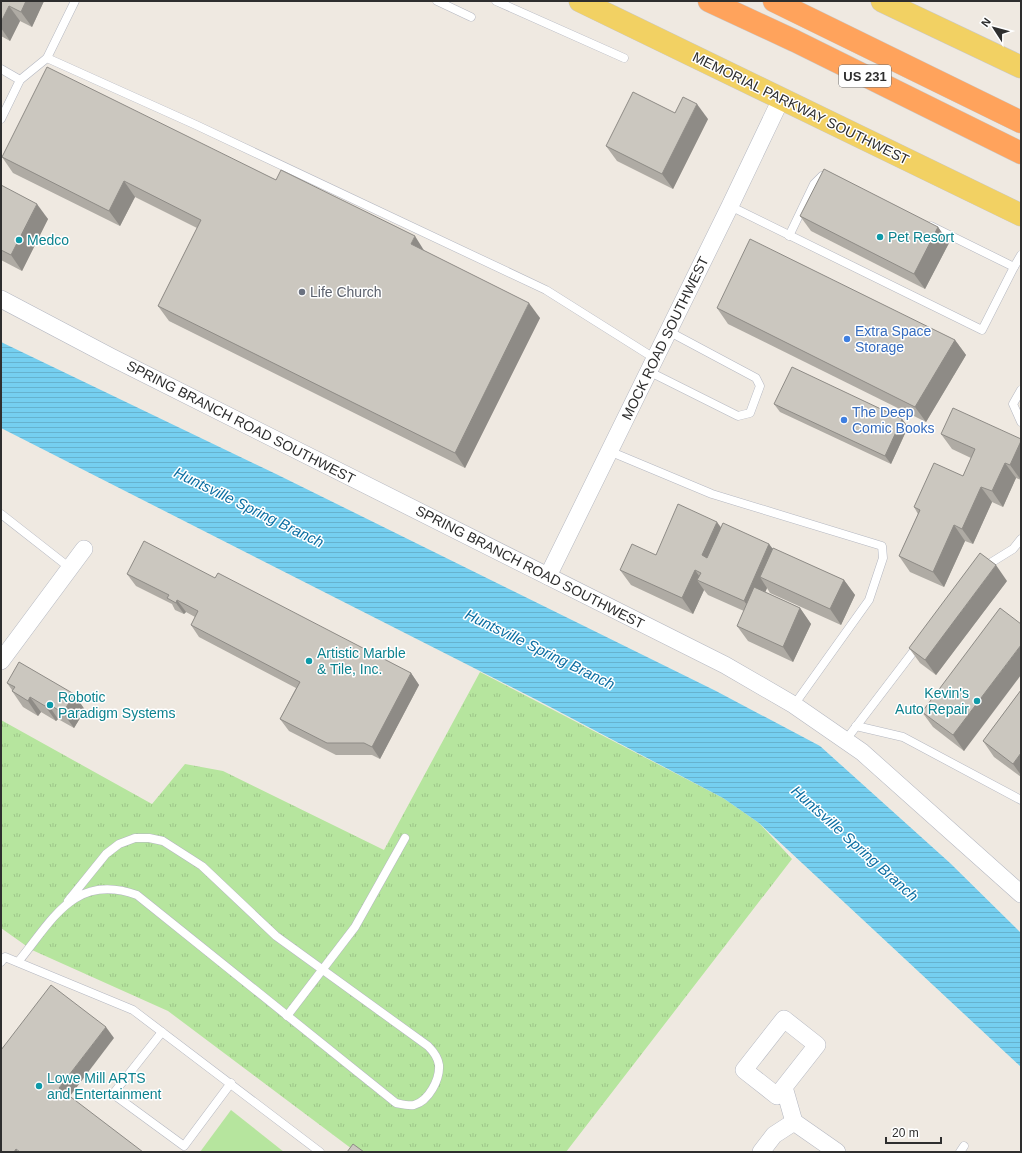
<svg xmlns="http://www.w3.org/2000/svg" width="1022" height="1153" viewBox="0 0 1022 1153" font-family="Helvetica,sans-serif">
<defs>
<pattern id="grass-tufts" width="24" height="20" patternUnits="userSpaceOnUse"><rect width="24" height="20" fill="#b6e59e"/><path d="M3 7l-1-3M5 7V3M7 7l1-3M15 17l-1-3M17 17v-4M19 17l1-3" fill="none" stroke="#9dc588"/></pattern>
<pattern id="water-rules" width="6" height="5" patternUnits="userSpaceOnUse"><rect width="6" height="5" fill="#75cff0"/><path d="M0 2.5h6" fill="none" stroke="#66b2ce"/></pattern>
</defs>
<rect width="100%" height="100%" fill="#efe9e1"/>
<polygon fill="url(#grass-tufts)" points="480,672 723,798 759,823 792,859 566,1152 356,1152 168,1011 32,950 1,928 1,720 152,804 185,764 223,771 384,850"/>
<polygon fill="#b6e59e" points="231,1110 284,1152 200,1152"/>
<polygon fill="url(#water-rules)" points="1,342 276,474 716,691 820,746 950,863 1021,933 1021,1067 759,823 723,798 539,701 1,428"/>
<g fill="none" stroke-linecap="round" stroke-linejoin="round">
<defs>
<g id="service">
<polyline points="75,1 47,58 196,125 546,290 654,358"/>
<polyline points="437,1 471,17"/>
<polyline points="496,1 624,58"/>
<polyline points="1,69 20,80"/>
<polyline points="1,119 20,80 47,58"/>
<polyline points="730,206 982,330 1014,267"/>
<polyline points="931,226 1014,267 1021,255"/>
<polyline points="789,236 814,184 822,176 827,177"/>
<polyline points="648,371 738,416 750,413 760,386 756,378 668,331"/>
<polyline points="1021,390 1013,404 1021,422"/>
<polyline points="609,451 712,494 882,546 883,558 869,600 794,705"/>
<polyline points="1,514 70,568"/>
<polyline points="984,567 1013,549 1021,539"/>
<polyline points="856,726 903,737 1021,800"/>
<polyline points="845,741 919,644"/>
<polyline points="1,962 5,957 133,1010 320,1152"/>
<path d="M18 962C52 921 74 872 137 895L396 1103C401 1104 408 1106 414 1105 429 1101 440 1079 439 1065 438 1057 433 1051 428 1046L276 936 202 866 163 841 149 838H135L119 844 106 854 68 901"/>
<polyline points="287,1016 355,927 405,838"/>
<polyline points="162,1032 113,1094 184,1146 231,1083"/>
<polyline points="960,1152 964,1146"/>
</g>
<g id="minor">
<polyline points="1,299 111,357 725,665 794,705 862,752 1021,894"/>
<polyline points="548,576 730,206 781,99"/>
<polyline points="1,661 84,549"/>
<polyline points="784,1087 777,1096 744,1070 784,1019 817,1045 784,1087 794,1122"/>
<polyline points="794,1122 837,1152"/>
<polyline points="761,1152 774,1135 794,1122"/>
</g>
<g id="primary">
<polyline points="580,1 1021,215"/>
<polyline points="882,1 1021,67"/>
</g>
<g id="motorway">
<polyline points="709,1 795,41 1021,153"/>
<polyline points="774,1 1021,122"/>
</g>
</defs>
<use href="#service" stroke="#b4b7c1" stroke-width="9"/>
<use href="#minor" stroke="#b4b7c1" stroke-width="18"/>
<use href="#primary" stroke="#c9c9c9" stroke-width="23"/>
<use href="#motorway" stroke="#c9c9c9" stroke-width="23"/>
<use href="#service" stroke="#fff" stroke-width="8"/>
<use href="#minor" stroke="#fff" stroke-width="17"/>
<use href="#primary" stroke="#f2d163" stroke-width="22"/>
<use href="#motorway" stroke="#ffa35c" stroke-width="22"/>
</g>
<g fill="#afaba4">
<polygon points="1,1 44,1 32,27 20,21 10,41 1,36"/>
<polygon points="708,119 673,189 617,161 606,146"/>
<polygon points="2,157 276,180 425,251 540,318 465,468 169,321 158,306 197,228 135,197 120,226 13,173"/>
<polygon points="1,185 48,219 22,271 1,260"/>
<polygon points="800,216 938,227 949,243 925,289 811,231"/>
<polygon points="717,308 955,340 966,355 926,422 728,324"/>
<polygon points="774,404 902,419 908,427 891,464 780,412"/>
<polygon points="941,434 1021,439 1021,480 1016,478 1003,507 992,502 973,544 965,541 944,587 910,572 899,556 918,514 914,507 963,476 971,458 952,449"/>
<polygon points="721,528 769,544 773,549 844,580 855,595 841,625 770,593 767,588 765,592 800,608 811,624 793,662 748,641 737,626 744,611 708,595 704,590 693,614 631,585 620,570"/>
<polygon points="127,574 215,578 411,673 419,685 380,759 372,755 336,755 289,731 280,719 296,688 199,637 191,625 195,617 186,612 184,614 175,610 172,604 136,586"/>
<polygon points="1007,581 936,675 920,663 909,648"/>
<polygon points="1021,624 964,751 933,727 922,712"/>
<polygon points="7,683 74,694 85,710 74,728 58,719 56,721 41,712 38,716 23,707 12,691 12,690"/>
<polygon points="1021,690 1021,777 994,757 983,741"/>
</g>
<g fill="#8e8b86">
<polygon points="26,1 44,1 32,27 21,12"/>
<polygon points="9,6 20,21 10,41 1,28 1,22"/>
<polygon points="697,104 708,119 673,189 662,174"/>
<polygon points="124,181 135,197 120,226 109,211"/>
<polygon points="37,204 48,219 22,271 11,255"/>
<polygon points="938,227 949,243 925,289 914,274"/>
<polygon points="415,236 425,252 411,244"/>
<polygon points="529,303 540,318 465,468 455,453"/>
<polygon points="955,340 966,355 926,422 915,407"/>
<polygon points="902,419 908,427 891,464 885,456"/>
<polygon points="1021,441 1021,480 1010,465"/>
<polygon points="1005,463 1016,478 1003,507 992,491"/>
<polygon points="981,487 992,502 973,544 962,529"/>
<polygon points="717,522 728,537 713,571 702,555"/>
<polygon points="954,525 965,541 944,587 933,572"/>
<polygon points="769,544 780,559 760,577 767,588 755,616 744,601"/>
<polygon points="996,565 1007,581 936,675 925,660"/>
<polygon points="695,570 704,583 697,580 704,590 693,614 682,598"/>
<polygon points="844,580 855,595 841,625 830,609"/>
<polygon points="177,600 186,612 184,614 176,603"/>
<polygon points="800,608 811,624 793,662 783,647"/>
<polygon points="1021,645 1021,675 964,751 953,735"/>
<polygon points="411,673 419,685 380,759 372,747"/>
<polygon points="74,694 85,710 74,728 63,713"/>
<polygon points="30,697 41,712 38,716 28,701"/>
<polygon points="47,703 58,719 56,721 45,706"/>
<polygon points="1021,753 1021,775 1013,764"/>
<polygon points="106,1027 114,1038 67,1100 59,1088"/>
<polygon points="16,1149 18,1152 14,1152"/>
</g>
<g fill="#cbc7bf" stroke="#8e8b86">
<polygon points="1,1 26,1 21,12 9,6 1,22"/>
<polygon points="47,67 276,180 281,170 415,236 411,244 529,303 455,453 158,306 201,220 124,181 109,211 2,157"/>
<polygon points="633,92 675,113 683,97 697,104 662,174 606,146"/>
<polygon points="824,169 938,227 914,274 800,216"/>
<polygon points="1,185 37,204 11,255 1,250"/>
<polygon points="750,239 955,340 915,407 717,308"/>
<polygon points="792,367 902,419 885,456 774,404"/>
<polygon points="953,408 1021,439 1021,441 1010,465 1005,463 992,491 981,487 962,529 954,525 933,572 899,556 920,510 914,507 934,463 963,476 975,449 941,434"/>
<polygon points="678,504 717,522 702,555 707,558 723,523 769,544 744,601 697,580 701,573 695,570 682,598 620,570 632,544 656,555"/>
<polygon points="144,541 215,578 218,573 411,673 372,747 364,743 327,743 280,719 300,682 191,625 198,611 177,600 176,603 167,598 169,595 127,574"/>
<polygon points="773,548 844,580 830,609 760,577"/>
<polygon points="980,553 996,565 925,660 909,648"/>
<polygon points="754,587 800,608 783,647 737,626"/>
<polygon points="1000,608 1021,624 1021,645 953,735 922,712"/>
<polygon points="19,662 74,694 63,713 47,703 45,706 30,697 28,701 12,691 15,687 7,683"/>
<polygon points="1021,690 1021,753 1013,764 983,741"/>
<polygon points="51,985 106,1027 59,1088 143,1152 20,1152 16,1149 14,1152 1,1152 1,1050"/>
<polygon points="353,1144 364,1152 347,1152"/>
</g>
<g fill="#0f9aa8" stroke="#fff" stroke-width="1.5">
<circle cx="880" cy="237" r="4"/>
<circle cx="19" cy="240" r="4"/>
<circle cx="309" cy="661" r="4"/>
<circle cx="977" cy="701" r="4"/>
<circle cx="50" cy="705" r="4"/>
<circle cx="39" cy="1086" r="4"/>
</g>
<circle fill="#6b7280" stroke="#fff" stroke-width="1.5" cx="302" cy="292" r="4"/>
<g fill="#3f7fe0" stroke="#fff" stroke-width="1.5">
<circle cx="847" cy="339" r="4"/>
<circle cx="844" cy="420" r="4"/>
</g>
<g text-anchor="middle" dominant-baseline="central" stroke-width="3" stroke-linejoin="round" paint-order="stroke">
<rect fill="#fff" stroke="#6d6d6d" stroke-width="1" x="839" y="65" width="52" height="22" rx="3"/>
<g font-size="13" font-weight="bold" fill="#2e2e2e">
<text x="865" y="76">US 231</text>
</g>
<g font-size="14" fill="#2e2e2e" stroke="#fff">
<text transform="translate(801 108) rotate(26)">MEMORIAL PARKWAY SOUTHWEST</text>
<text transform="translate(665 338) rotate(-64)">MOCK ROAD SOUTHWEST</text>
<text transform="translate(241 422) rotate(27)">SPRING BRANCH ROAD SOUTHWEST</text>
<text transform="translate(530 567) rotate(27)">SPRING BRANCH ROAD SOUTHWEST</text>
</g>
<g font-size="14" fill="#0d838f" stroke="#fff" text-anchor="start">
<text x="888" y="237">Pet Resort</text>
<text x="27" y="240">Medco</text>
<text x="317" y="653">Artistic Marble<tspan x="317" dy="16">&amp; Tile, Inc.</tspan></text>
<text x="969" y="693" text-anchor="end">Kevin's<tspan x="969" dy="16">Auto Repair</tspan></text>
<text x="58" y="697">Robotic<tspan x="58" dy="16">Paradigm Systems</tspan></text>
<text x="47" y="1078">Lowe Mill ARTS<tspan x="47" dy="16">and Entertainment</tspan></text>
</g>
<g font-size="14" fill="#5b616d" stroke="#fff" text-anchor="start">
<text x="310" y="292">Life Church</text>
</g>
<g font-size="14" fill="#366cbe" stroke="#fff" text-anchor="start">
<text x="855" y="331">Extra Space<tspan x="855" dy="16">Storage</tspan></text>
<text x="852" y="412">The Deep<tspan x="852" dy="16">Comic Books</tspan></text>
</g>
<g font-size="15" font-style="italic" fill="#0d6fa3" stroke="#fff">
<text transform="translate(249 507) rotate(26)">Huntsville Spring Branch</text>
<text transform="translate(540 649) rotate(26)">Huntsville Spring Branch</text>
<text transform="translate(855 843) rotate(42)">Huntsville Spring Branch</text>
</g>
</g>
<rect width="1022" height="1153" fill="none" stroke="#2e2e2e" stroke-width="4"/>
<g transform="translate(994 28) rotate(306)" stroke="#ffffff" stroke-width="3" paint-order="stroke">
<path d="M0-3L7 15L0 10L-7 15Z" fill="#2e2e2e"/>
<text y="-6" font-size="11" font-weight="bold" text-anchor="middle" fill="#2e2e2e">N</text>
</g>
<path d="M886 1137v6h55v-6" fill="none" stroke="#2e2e2e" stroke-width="2"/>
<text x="892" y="1137" font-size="12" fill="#2e2e2e" stroke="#ffffff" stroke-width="3" paint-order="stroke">20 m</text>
</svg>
